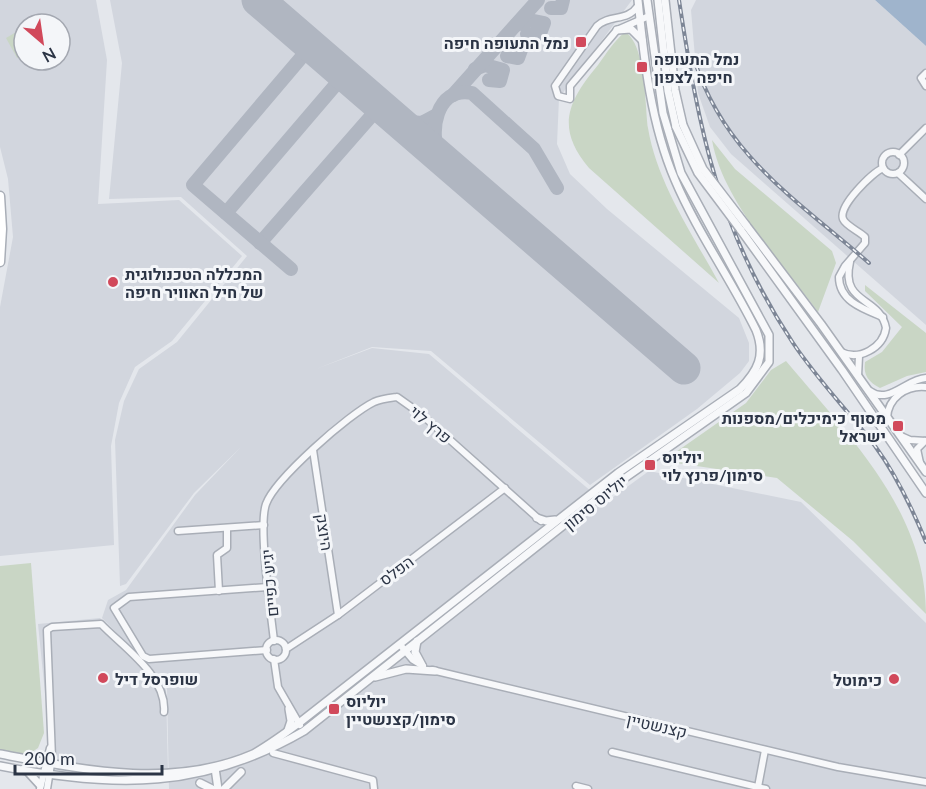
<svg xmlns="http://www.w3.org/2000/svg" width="926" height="789" viewBox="0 0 926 789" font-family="Lato,Heebo,sans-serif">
<rect width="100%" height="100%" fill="#e4e7ec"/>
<g fill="#d2d6de" fill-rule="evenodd">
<path d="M0 0H96L107 60 98 204 179 200 242 256 172 341 135 367 119 403 111 446 114 545 0 556V307L13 237 8 179 0 147ZM24 24H60V60H24Z"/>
<polygon points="110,0 632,0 559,98 557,144 570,174 607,209 739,318 749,343 749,361 740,373 697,409 590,485 431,351 372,347 316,369 372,348 429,354 605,503 649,471 801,502 926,623 926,789 169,789 167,689 153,670 102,618 108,600 126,590 195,495 241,447 194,493 126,584 120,586 115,440 124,401 139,369 177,342 247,256 181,197 109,199 122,63"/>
<polygon points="696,0 875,0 926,46 926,325 731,154 710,127 698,93 691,10"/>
<polygon points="100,618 152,671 166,690 168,773 127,774 52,762 38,624"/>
</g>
<g fill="#c9d6c5">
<polygon points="18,31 24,42 24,55 17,58 6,38"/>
<path d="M625 32C646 44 645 105 648 128 657 183 693 235 719 283L589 168C555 128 568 101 598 65 606 54 614 41 625 32Z"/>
<path d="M712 140 735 169 832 251 836 263 818 312C782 263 722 200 712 140Z"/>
<path d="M865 285 926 333V372L907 376 880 388C869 382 863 376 865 362L882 352 902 327 865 291Z"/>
<path d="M786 361C848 435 926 511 926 614L853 541 777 478 663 461 746 403 771 370Z"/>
<polygon points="31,563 44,733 38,748 26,756 0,750 0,566"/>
</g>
<polygon fill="#9fb4cc" points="875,0 926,0 926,46"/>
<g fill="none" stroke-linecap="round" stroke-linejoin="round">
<g stroke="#b0b6c1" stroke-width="14">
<polyline points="551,8 561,8 563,0"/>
<polyline points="516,25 529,20 544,23 539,36 527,34"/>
<polyline points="497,45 506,43 522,47 518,58 507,56"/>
<polyline points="475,69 485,65 503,70 500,81 489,80"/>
<polyline points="453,95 538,0"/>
<polyline points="397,121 422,123 435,116"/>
<path d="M440 157C428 133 436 86 472 93L534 149 557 188"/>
<polyline points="226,213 344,75"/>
<polyline points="260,243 380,106"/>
<polyline points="291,269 193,185 311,46"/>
</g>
<polyline stroke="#b0b6c1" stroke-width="33" points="258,0 684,368"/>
<defs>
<g id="minor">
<path d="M638 6C627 22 610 14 597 26L555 86 558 96 570 99V86L617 30 649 16"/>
<polyline points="926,73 921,78 926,86"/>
<circle cx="893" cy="163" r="11"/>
<polyline points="899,155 926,128"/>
<polyline points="898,173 926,199"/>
<path d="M883 317C863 309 839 301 839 277L845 266 865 243V237C859 231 846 226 843 219 838 206 872 173 883 168"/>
<path d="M841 352C859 361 883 348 886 328 880 296 840 305 850 262"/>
<polyline points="858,376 859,356"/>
<path d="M870 391C889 405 906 379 926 378"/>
<path d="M887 418C888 398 906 385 926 387"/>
<polyline points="901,436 910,440 926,441"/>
<polyline points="313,450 338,615"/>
<polyline points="920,463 917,449 925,441"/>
<polyline points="178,531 264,525"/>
<polyline points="219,591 217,555 227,548 227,528"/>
<circle cx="276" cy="650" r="10"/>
<path d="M274 641C271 613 258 527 266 504 275 479 349 414 374 402 381 399 390 398 397 397L421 414 541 521"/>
<polyline points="402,647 413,660 423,666"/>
<polyline points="286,649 338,615 505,488"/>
<polyline points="267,650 149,659 143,656 114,608 129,597 268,587"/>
<polyline points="274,659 278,687 300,725"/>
<polyline points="432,670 838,767 926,782"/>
<polyline points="612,752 766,789"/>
<polyline points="273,753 373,780 374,789"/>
<polyline points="576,786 588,789"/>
<polyline points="758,787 765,750"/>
<polyline points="40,789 50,748"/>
<path d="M47 789 52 758 47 630 52 627 101 624C123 647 167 676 164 712"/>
</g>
<g id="tertiary">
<polyline points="658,0 668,91 676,127"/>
<polyline points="665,0 675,90 683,125"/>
<polyline points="617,30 631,29 642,40"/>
<polyline points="746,225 821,324 926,472"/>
<polyline points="740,229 842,370 926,493"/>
<polyline points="537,518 546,521 555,520"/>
<polyline points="417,641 415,652 422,665"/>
<polyline points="375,677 406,669 435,671"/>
<polyline points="288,730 291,721 289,709"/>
<path d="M0 754C84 770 172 789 253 754 269 745 284 734 299 723L618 473 740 389C758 371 766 355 756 330 731 279 697 232 675 180 651 124 644 60 638 0"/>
<path d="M0 766C116 789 204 789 304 731L608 490 746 393 769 362V335L681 173 663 113 647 0"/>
<polyline points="215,768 218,789"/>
<polyline points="29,773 40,785"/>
<polyline points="200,783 212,789"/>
<polyline points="224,789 241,772"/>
</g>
<polyline id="secondary" points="0,196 2,229 0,262"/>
</defs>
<use href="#minor" stroke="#a9aeb7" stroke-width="9"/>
<use href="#tertiary" stroke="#a9aeb7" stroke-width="10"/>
<use href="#secondary" stroke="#a9aeb7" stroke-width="11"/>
<use href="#minor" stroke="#f7f8fa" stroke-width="6"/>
<use href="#tertiary" stroke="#f7f8fa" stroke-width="7"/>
<use href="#secondary" stroke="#fff" stroke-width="8"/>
<defs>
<g id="rail">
<path d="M679 0C699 130 718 230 793 343 817 379 848 411 875 446 897 476 912 508 926 542"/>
<path d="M694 59C724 155 797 200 869 263"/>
</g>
</defs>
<use href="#rail" stroke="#7d8696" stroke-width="4"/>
<use href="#rail" stroke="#f4f6f9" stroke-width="1.5" stroke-dasharray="4.5" stroke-linecap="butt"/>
<defs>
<g id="tertiary-bridge">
<polyline points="683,125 703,169 746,225"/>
<polyline points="676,127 698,173 740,229"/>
</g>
</defs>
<use href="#tertiary-bridge" stroke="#a9aeb7" stroke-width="10" stroke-linecap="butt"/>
<use href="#tertiary-bridge" stroke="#f7f8fa" stroke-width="7"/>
</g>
<g fill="#d1495b" stroke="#f4f6f9" stroke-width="2">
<rect x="575" y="36" width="12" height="12" rx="3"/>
<rect x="636" y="61" width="12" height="12" rx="3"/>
<circle cx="113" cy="282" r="6"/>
<rect x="892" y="420" width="12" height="12" rx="3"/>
<rect x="644" y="459" width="12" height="12" rx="3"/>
<circle cx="103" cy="678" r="6"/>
<circle cx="894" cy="679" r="6"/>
<rect x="328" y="703" width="12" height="12" rx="3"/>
</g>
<g text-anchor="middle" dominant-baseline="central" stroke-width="6" stroke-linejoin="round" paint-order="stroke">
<g font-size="16" font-weight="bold" fill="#2b3445" stroke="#f4f6f9" text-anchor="start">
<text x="569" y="42" text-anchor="end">נמל התעופה חיפה</text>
<text x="654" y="58">נמל התעופה<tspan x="654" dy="18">חיפה לצפון</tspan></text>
<text x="125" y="273">המכללה הטכנולוגית<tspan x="125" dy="18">של חיל האוויר חיפה</tspan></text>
<text x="886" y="417" text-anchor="end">מסוף כימיכלים/מספנות<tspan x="886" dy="18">ישראל</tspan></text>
<text x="662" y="456">יוליוס<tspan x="662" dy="18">סימון/פרנץ לוי</tspan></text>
<text x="115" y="678">שופרסל דיל</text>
<text x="882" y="679" text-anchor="end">כימוטל</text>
<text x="346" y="700">יוליוס<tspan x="346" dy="18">סימון/קצנשטיין</tspan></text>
</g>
<g font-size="16" fill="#2b3445" stroke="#f4f6f9">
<text transform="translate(431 424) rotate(40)">פרץ לוי</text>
<text transform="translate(595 502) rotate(-39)">יוליוס סימון</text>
<text transform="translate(325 532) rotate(81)">היוצק</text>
<text transform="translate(396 570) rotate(-37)">הפלס</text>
<text transform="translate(269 583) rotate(-95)">יגיע כפיים</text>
<text transform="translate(657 725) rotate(13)">קצנשטיין</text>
</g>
</g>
<g transform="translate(42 42) rotate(151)"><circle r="28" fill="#f4f6f9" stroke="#a4a8b1" stroke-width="1.5"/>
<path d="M0-4.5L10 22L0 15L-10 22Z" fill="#d1495b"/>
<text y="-9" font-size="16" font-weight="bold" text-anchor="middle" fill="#2b3445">N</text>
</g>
<path d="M15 765v9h147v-9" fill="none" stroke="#2b3445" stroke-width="3"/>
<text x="24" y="765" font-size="18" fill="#2b3445" stroke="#f4f6f9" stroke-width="4.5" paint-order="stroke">200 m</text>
</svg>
